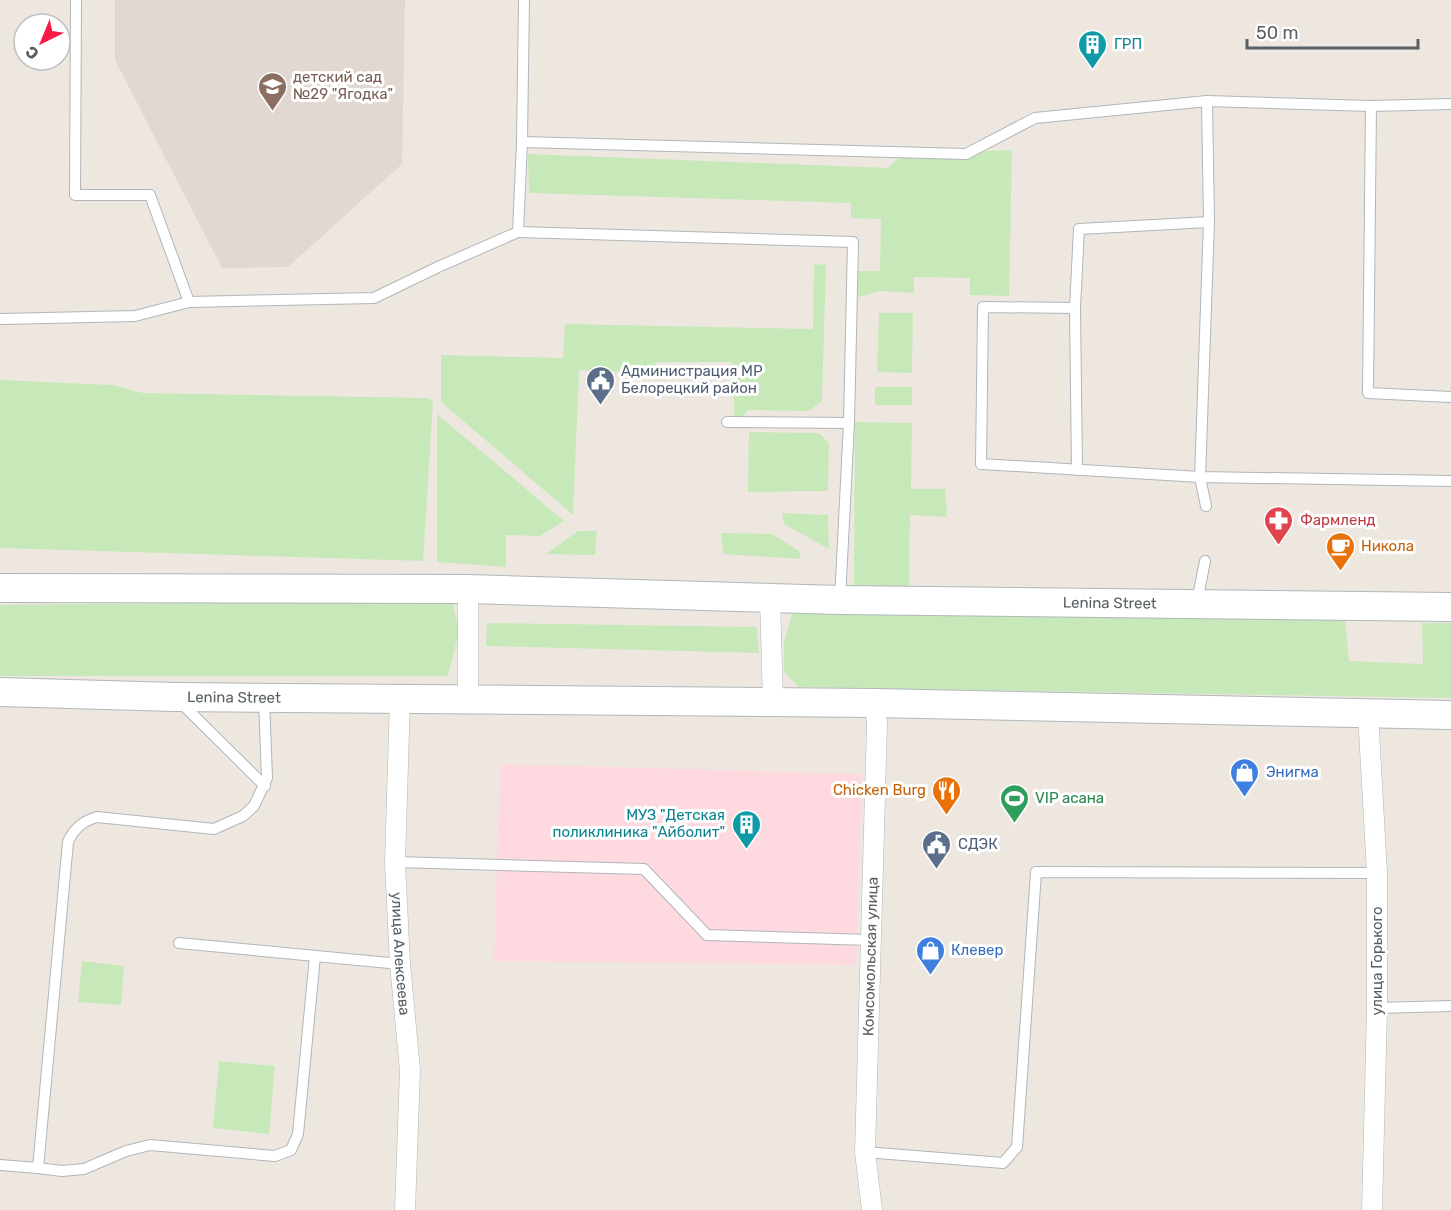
<svg xmlns="http://www.w3.org/2000/svg" width="1451" height="1210" viewBox="0 0 1451 1210" font-family="Rubik,sans-serif">
<rect width="100%" height="100%" fill="#eee7e0"/>
<polygon fill="#e0d8d1" points="115,0 405,0 402,164 288,267 222,268 115,60"/>
<polygon fill="#fed9e0" points="500,764 862,774 856,965 494,961"/>
<g fill="#c7e9b9">
<polygon points="1012,150 1009,296 970,295 970,278 914,277 914,293 879,291 852,299 858,271 880,271 881,219 851,218 851,203 529,193 528,154 888,168 904,153"/>
<polygon points="826,264 822,401 809,411 748,410 735,427 732,362 655,362 654,373 579,370 573,515 441,402 441,355 563,358 565,324 813,329 814,265"/>
<polygon points="879,313 913,313 912,373 877,372"/>
<polygon points="0,380 112,385 143,393 427,398 433,402 423,561 0,548"/>
<rect x="875" y="387" width="37" height="18"/>
<polygon points="437,414 564,521 540,536 506,535 506,567 437,562"/>
<polygon points="855,422 912,423 911,489 945,489 947,517 910,515 909,591 854,589"/>
<polygon points="749,432 819,433 829,443 828,491 748,492"/>
<polygon points="782,513 828,515 829,549 784,524"/>
<polygon points="578,531 597,531 595,555 546,554"/>
<polygon points="721,533 772,534 799,551 801,559 723,554"/>
<polygon points="452,600 459,631 448,676 0,676 0,605"/>
<polygon points="793,610 1345,620 1349,661 1423,664 1422,623 1451,623 1451,698 798,687 784,671 784,642"/>
<polygon points="487,623 757,627 759,653 486,646"/>
<polygon points="82,961 124,966 121,1005 78,1002"/>
<polygon points="219,1061 275,1066 269,1134 213,1128"/>
</g>
<g fill="none" stroke-linecap="round" stroke-linejoin="round">
<defs>
<g id="lane">
<polyline points="76,0 75,195 150,195 189,302"/>
<polyline points="524,0 522,142 966,154 1035,118 1207,101 1371,106 1451,104"/>
<polyline points="1371,106 1368,393 1451,397"/>
<polyline points="522,142 518,232 853,242 849,423 840,600"/>
<polyline points="1209,222 1079,229 1075,308 983,307 981,464 1200,477 1451,481"/>
<polyline points="1075,308 1077,470"/>
<polyline points="0,319 135,316 189,302 374,298 438,267 518,232"/>
<polyline points="727,422 849,423"/>
<polyline points="1206,506 1200,477 1209,222 1207,101"/>
<polyline points="1197,602 1205,561"/>
<polyline points="180,702 265,786"/>
<polyline points="395,862 644,869 707,935 871,940"/>
<polyline points="179,943 400,964"/>
<polyline points="1377,1008 1451,1006"/>
<polyline points="865,1152 1003,1163 1017,1147 1036,872 1377,873"/>
<path d="M0 1165 38 1168 68 842C74 828 83 821 97 817L214 829 243 816 254 806 267 778 264 700"/>
<polyline points="38,1168 62,1171 84,1169 126,1151 150,1145 275,1156 291,1150 298,1134 315,956"/>
</g>
<g id="street">
<polyline points="468,589 468,700"/>
<polyline points="770,599 773,702"/>
<path id="s1" d="M400 699 395 862 400 964 410 1070 405 1210"/>
<polyline points="1368,713 1377,873 1377,1008 1372,1210"/>
<path id="s2" d="M872 1210 865 1152 877 723 875 703"/>
</g>
<g id="secondary">
<path id="s3" d="M0 588 468 589 840 600 1451 607"/>
<path id="s4" d="M0 692 175 697 875 703 1451 715"/>
</g>
</defs>
<use href="#lane" stroke="#b1b6ba" stroke-width="12"/>
<use href="#street" stroke="#b1b6ba" stroke-width="21"/>
<use href="#secondary" stroke="#b0b7ba" stroke-width="30"/>
<use href="#lane" stroke="#fff" stroke-width="10"/>
<use href="#street" stroke="#fff" stroke-width="20"/>
<use href="#secondary" stroke="#fff" stroke-width="28"/>
</g>
<defs>
<symbol id="building-pin" viewBox="-11 -11 22 30"><path d="M0 17L-7.5 6A9.5 9.5 0 1 1 7.5 6Z" fill="#0f9aa8" stroke="#fff"/><path d="M-4-6H4V6H1V3H-1V6H-4ZM-2.5-4.3h1.7v1.8h-1.7ZM.8-4.3h1.7v1.8H.8ZM-2.5-1h1.7V.8h-1.7ZM.8-1h1.7V.8H.8Z" fill="#fff"/></symbol>
<symbol id="school-pin" viewBox="-11 -11 22 30"><path d="M0 17L-7.5 6A9.5 9.5 0 1 1 7.5 6Z" fill="#8d6e63" stroke="#fff"/><path d="M0-5L7-2L0 1L-7-2ZM-4 1L0 2.5L4 1V4Q0 6-4 4Z" fill="#fff"/></symbol>
<symbol id="civic-pin" viewBox="-11 -11 22 30"><path d="M0 17L-7.5 6A9.5 9.5 0 1 1 7.5 6Z" fill="#5c6f8a" stroke="#fff"/><path d="M-.6-6.5H3V-4.5H.6V-3L4-1V1h2V6H-6V1h2V-1L-.6-3ZM-1.2 2.5V6h2.4V2.5Z" fill="#fff"/></symbol>
<symbol id="pharmacy-pin" viewBox="-11 -11 22 30"><path d="M0 17L-7.5 6A9.5 9.5 0 1 1 7.5 6Z" fill="#e0444e" stroke="#fff"/><path d="M-2-6h4v4h4v4h-4v4h-4v-4h-4v-4h4Z" fill="#fff"/></symbol>
<symbol id="cafe-pin" viewBox="-11 -11 22 30"><path d="M0 17L-7.5 6A9.5 9.5 0 1 1 7.5 6Z" fill="#e8710a" stroke="#fff"/><path d="M-5.5-4.5H6V0H3Q3 3.5 0 3.5H-2.5Q-5.5 3.5-5.5 0ZM3-3.2v2h1.7v-2ZM-6 4.5H4V6H-6Z" fill="#fff"/></symbol>
<symbol id="shop-pin" viewBox="-11 -11 22 30"><path d="M0 17L-7.5 6A9.5 9.5 0 1 1 7.5 6Z" fill="#3f7fe0" stroke="#fff"/><path d="M-5-2.5h2.3a2.7 3.5 0 0 1 5.4 0H5L5.5 6h-11ZM-1.5-2.5h3a1.5 2.3 0 0 0-3 0Z" fill="#fff"/></symbol>
<symbol id="restaurant-pin" viewBox="-11 -11 22 30"><path d="M0 17L-7.5 6A9.5 9.5 0 1 1 7.5 6Z" fill="#e8710a" stroke="#fff"/><path d="M-5-6h1v4h1v-4h1v4h1v-4h1v5L-1.5 .5V6h-2V.5L-5-1ZM5-6V6H3V1.5H1.5Q1.5-4 5-6Z" fill="#fff"/></symbol>
<symbol id="stadium-pin" viewBox="-11 -11 22 30"><path d="M0 17L-7.5 6A9.5 9.5 0 1 1 7.5 6Z" fill="#2e9e5b" stroke="#fff"/><path d="M0-5a6.5 5 0 1 0 0 10a6.5 5 0 1 0 0-10ZM-3.5-1.8h7v3.6h-7Z" fill="#fff"/></symbol>
</defs>
<g fill-rule="evenodd">
<use href="#building-pin" x="1076" y="28" width="33" height="45"/>
<use href="#school-pin" x="256" y="70" width="33" height="45"/>
<use href="#civic-pin" x="584" y="364" width="33" height="45"/>
<use href="#pharmacy-pin" x="1262" y="504" width="33" height="45"/>
<use href="#cafe-pin" x="1324" y="530" width="33" height="45"/>
<use href="#shop-pin" x="1228" y="756" width="33" height="45"/>
<use href="#restaurant-pin" x="930" y="774" width="33" height="45"/>
<use href="#stadium-pin" x="998" y="782" width="33" height="45"/>
<use href="#building-pin" x="730" y="808" width="33" height="45"/>
<use href="#civic-pin" x="920" y="828" width="33" height="45"/>
<use href="#shop-pin" x="914" y="934" width="33" height="45"/>
</g>
<g text-anchor="middle" dominant-baseline="central" stroke-width="6" stroke-linejoin="round" paint-order="stroke">
<g font-size="15" fill="#0d838f" stroke="#fff" text-anchor="start">
<text x="1114" y="44">ГРП</text>
<text x="725" y="815" text-anchor="end">МУЗ "Детская<tspan x="725" dy="17">поликлиника "Айболит"</tspan></text>
</g>
<g font-size="15" fill="#785e54" stroke="#fff" text-anchor="start">
<text x="293" y="77">детский сад<tspan x="293" dy="17">№29 "Ягодка"</tspan></text>
</g>
<g font-size="15" fill="#4e5e75" stroke="#fff" text-anchor="start">
<text x="621" y="371">Администрация МР<tspan x="621" dy="17">Белорецкий район</tspan></text>
<text x="958" y="844">СДЭК</text>
</g>
<g font-size="15" fill="#be3a42" stroke="#fff" text-anchor="start">
<text x="1300" y="520">Фармленд</text>
</g>
<g font-size="15" fill="#c56008" stroke="#fff" text-anchor="start">
<text x="1361" y="546">Никола</text>
<text x="926" y="790" text-anchor="end">Chicken Burg</text>
</g>
<g font-size="15" fill="#596063" stroke="#fff">
<text stroke="none"><textPath href="#s3" startOffset="1110">Lenina Street</textPath></text>
<text stroke="none"><textPath href="#s4" startOffset="234">Lenina Street</textPath></text>
<text stroke="none"><textPath href="#s1" startOffset="255">улица Алексеева</textPath></text>
<text stroke="none"><textPath href="#s2" startOffset="254">Комсомольская улица</textPath></text>
<text transform="translate(1377 961) rotate(-90)">улица Горького</text>
</g>
<g font-size="15" fill="#366cbe" stroke="#fff" text-anchor="start">
<text x="1266" y="772">Энигма</text>
<text x="951" y="950">Клевер</text>
</g>
<g font-size="15" fill="#27864d" stroke="#fff" text-anchor="start">
<text x="1035" y="798">VIP асана</text>
</g>
</g>
<g transform="translate(42 42) rotate(223)"><circle r="28" fill="#ffffff" stroke="#bdbfc1" stroke-width="1.5"/>
<path d="M0-4.5L10 22L0 15L-10 22Z" fill="#fb1948"/>
<text y="-9" font-size="16" font-weight="bold" text-anchor="middle" fill="#596063">С</text>
</g>
<path d="M1247 39v9h171v-9" fill="none" stroke="#596063" stroke-width="3"/>
<text x="1256" y="39" font-size="18" fill="#596063" stroke="#ffffff" stroke-width="4.5" paint-order="stroke">50 m</text>
</svg>
